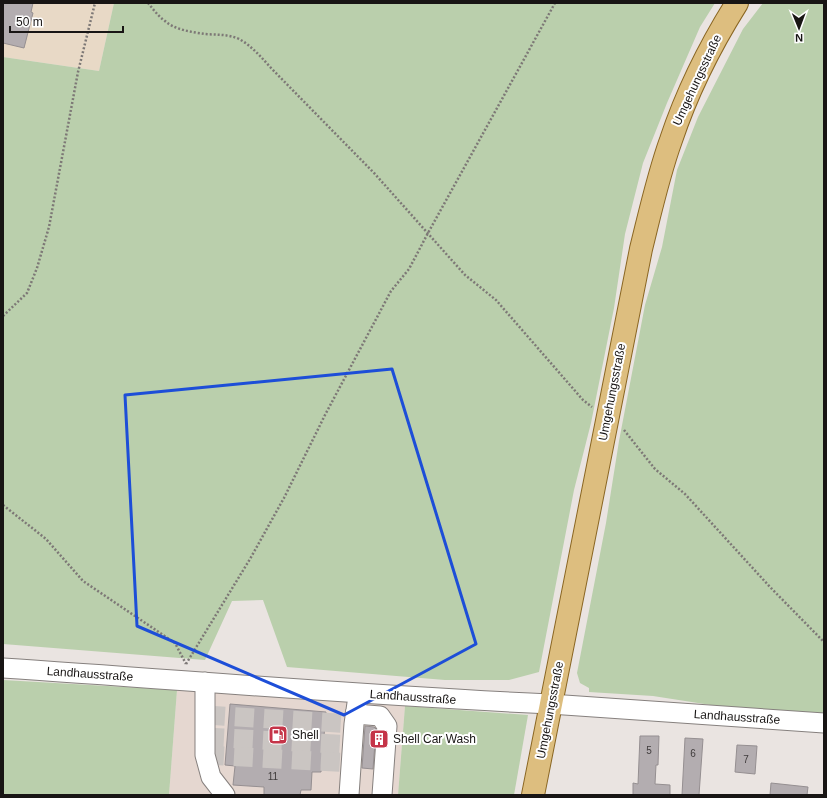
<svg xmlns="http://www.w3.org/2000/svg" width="827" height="798" viewBox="0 0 827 798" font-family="Helvetica,sans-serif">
<rect width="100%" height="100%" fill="#eae4e1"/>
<polygon fill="#e5d7d0" points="177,690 405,706 398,795 169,795"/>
<polygon fill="#e8d9c6" points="3,3 114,3 99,71 3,57"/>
<g fill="#bacfac">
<polygon points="114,3 715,3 700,27 667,103 643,163 625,234 614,308 591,423 574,490 539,672 509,680 445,680 287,667 263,600 232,601 205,660 3,644 3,57 99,71"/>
<polygon points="763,3 824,3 824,715 730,708 653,696 589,692 589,688 580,683 577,673 606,523 619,441 645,305 662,247 677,170 698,117 743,29"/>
<polygon points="3,680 177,690 169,795 3,795"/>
<polygon points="405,706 528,715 514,795 398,795"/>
</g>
<g fill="#b3adb0" stroke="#958f91">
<polygon points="3,3 33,3 31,12 33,13 24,48 3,43"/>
<polygon points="230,704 326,712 321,772 312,772 311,790 301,790 300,795 264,795 264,787 233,785 235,766 225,765"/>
<polygon points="365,726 374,727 376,729 373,769 362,768"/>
<polygon points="640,736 659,736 658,765 656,765 655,784 670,785 670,795 633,795 633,783 638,784"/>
<polygon points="685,738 703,739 699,795 682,795"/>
<polygon points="737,745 757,746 755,774 735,772"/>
<polygon points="771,783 808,787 807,795 770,795"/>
</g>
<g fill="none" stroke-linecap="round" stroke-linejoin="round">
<g stroke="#cac5c2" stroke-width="19" stroke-dasharray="19 10" stroke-linecap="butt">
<polyline points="206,715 354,724"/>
<polyline points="205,737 353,745"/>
<polyline points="205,755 352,763"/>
</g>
<defs>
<g id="minor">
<path d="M3 668C185 680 368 696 550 704L824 723"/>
<polyline points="205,682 205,755 211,777 225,795"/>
<polyline points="355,714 380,716 387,726 382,795"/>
<polyline points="349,795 354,724 357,703"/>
</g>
<path id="major" d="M533 795 641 249C650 213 658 176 671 140 687 92 710 46 737 3"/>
</defs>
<use href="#minor" stroke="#86807e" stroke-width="21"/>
<use href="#major" stroke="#8a6622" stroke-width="24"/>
<g stroke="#7d7876" stroke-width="2.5" stroke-dasharray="2 2" stroke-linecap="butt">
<path d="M148 3C153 9 158 16 165 21 175 30 192 32 205 34 217 35 228 34 239 39 252 46 261 57 271 68L375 174 465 275 496 300 583 400 592 407"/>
<polyline points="3,316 27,293 37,268 49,227 78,72 95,3"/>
<polyline points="624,430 655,469 685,494 770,587 824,642"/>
<polyline points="3,505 46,539 83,581 175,643 186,664"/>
<polyline points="186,664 250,559 284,498 325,415 391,291 409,269 428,233 555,3"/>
</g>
<use href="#minor" stroke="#fff" stroke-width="19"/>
<use href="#major" stroke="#ddbe7f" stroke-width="22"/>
</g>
<path fill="none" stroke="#1d4ed8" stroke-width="3" stroke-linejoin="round" d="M392 369 476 644 344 715 137 626 125 395Z"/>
<defs>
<symbol id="fuel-square" viewBox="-11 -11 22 22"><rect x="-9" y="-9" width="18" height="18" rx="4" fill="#c53448" stroke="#fff"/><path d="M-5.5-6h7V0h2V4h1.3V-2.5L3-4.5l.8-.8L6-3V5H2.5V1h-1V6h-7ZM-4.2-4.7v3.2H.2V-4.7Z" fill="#fff"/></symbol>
<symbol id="building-square" viewBox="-11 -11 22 22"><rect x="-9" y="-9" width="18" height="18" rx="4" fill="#c53448" stroke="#fff"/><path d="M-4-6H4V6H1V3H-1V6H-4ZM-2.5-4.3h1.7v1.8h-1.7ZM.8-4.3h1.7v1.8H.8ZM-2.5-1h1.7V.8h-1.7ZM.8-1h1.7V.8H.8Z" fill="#fff"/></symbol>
</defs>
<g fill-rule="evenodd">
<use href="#fuel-square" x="267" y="724" width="22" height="22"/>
<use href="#building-square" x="368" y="728" width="22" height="22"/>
</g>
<g text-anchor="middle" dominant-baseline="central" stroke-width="4" stroke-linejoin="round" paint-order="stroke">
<g font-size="10" fill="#3f3b3b">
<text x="649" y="750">5</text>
<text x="693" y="753">6</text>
<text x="746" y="759">7</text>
<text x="273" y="776">11</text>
</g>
<g font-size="12" fill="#181514" stroke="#fff">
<text transform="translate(697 80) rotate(-65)">Umgehungsstraße</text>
<text transform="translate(612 392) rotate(-79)">Umgehungsstraße</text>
<text transform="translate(90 674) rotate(4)">Landhausstraße</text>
<text transform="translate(413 697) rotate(4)">Landhausstraße</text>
<text transform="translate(550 710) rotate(-79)">Umgehungsstraße</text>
<text transform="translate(737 717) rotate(4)">Landhausstraße</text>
</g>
<g font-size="12" fill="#181514" stroke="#fff" text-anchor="start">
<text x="292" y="735">Shell</text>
<text x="393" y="739">Shell Car Wash</text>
</g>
</g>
<rect width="827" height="798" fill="none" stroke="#181514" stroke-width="8"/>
<g transform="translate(799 28) rotate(179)" stroke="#ffffff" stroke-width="3" paint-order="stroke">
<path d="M0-3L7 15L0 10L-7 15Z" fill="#181514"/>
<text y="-6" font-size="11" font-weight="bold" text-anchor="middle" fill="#181514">N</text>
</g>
<path d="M10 26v6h113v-6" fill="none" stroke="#181514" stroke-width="2"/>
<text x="16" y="26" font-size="12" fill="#181514" stroke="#ffffff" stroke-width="3" paint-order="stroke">50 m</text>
</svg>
